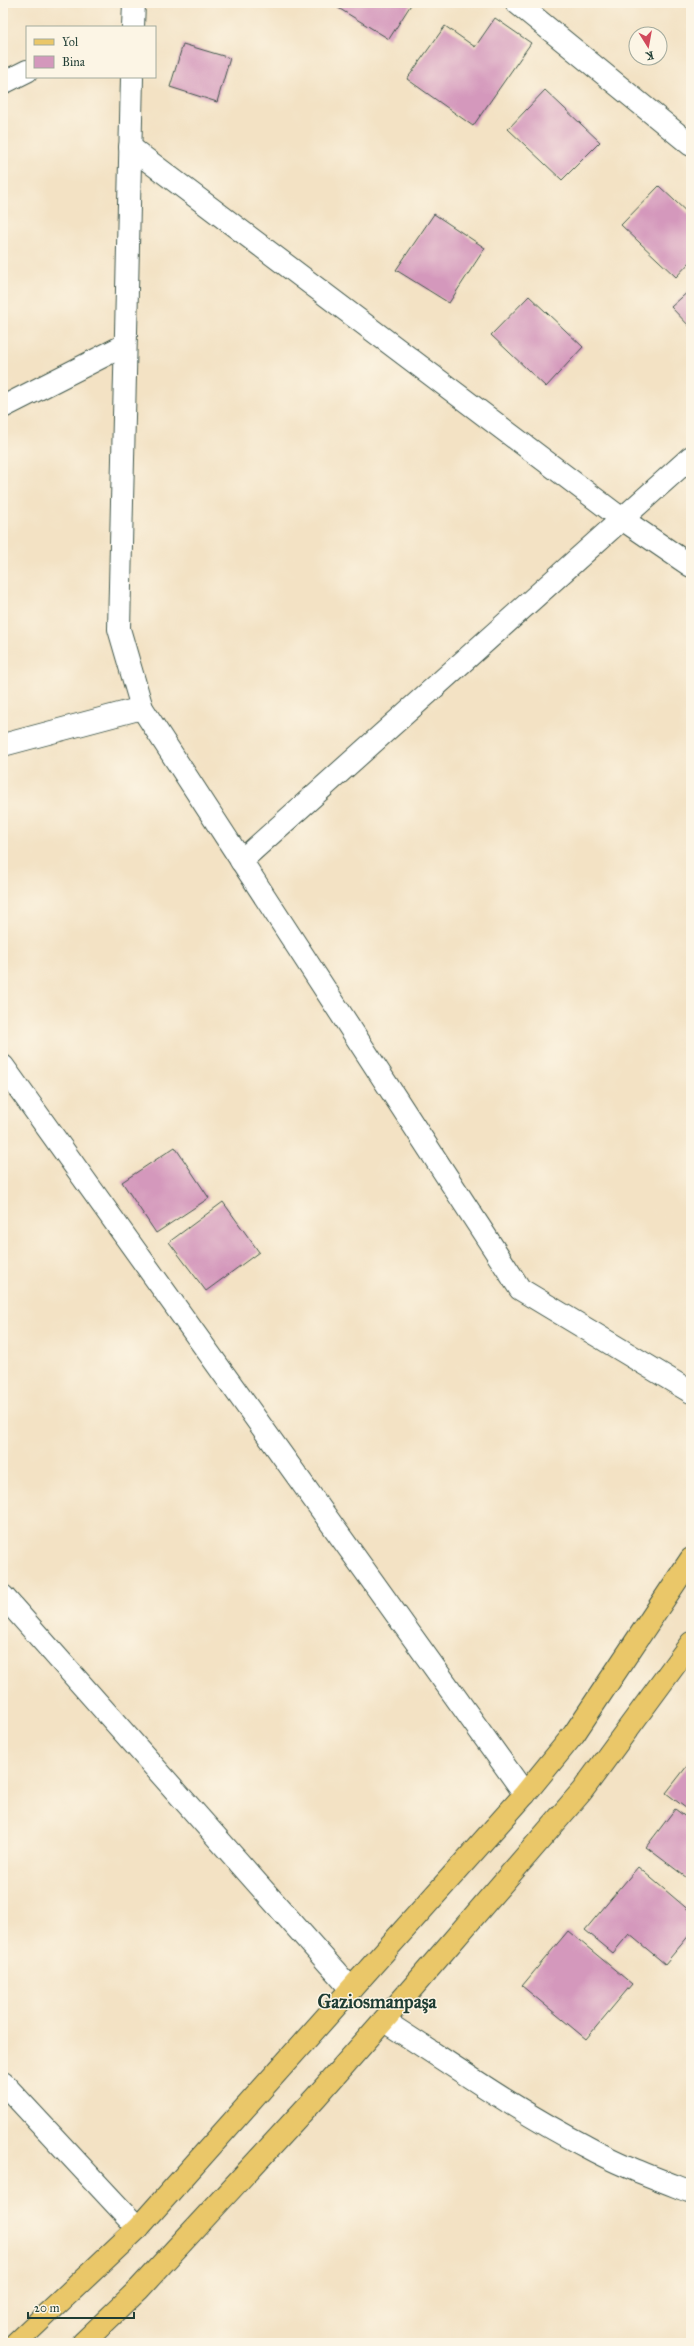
<svg xmlns="http://www.w3.org/2000/svg" width="694" height="2346" viewBox="0 0 694 2346" font-family="'IM FELL Great Primer',serif">
<rect width="100%" height="100%" fill="#fcf5e5"/>
<filter id="ink" filterUnits="userSpaceOnUse"><feTurbulence type="fractalNoise" baseFrequency=".025" numOctaves="2"/><feDisplacementMap in="SourceGraphic" scale="8" xChannelSelector="R" yChannelSelector="G"/><feConvolveMatrix kernelMatrix="1 2 1 2 8 2 1 2 1" color-interpolation-filters="sRGB"/></filter>
<filter id="wash" filterUnits="userSpaceOnUse"><feTurbulence type="fractalNoise" baseFrequency=".012" numOctaves="4" result="noise"/><feDisplacementMap in="SourceGraphic" scale="16" xChannelSelector="R" yChannelSelector="G"/><feGaussianBlur stdDeviation="0.9" result="paint"/><feColorMatrix in="noise" values="0 0 0 0 0 0 0 0 0 0 0 0 0 0 0 0 0 1.4 0 .05"/><feComposite in="paint" operator="in"/></filter>
<g filter="url(#wash)">
<rect width="100%" height="100%" fill="#f3e2c4"/>
<g id="blocks">
<g fill="#d498bc">
<polygon points="337,3 412,3 389,39 335,6"/>
<polygon points="495,18 531,43 473,126 407,79 445,26 475,47"/>
<polygon points="183,44 230,58 217,102 170,87"/>
<polygon points="545,90 600,142 562,180 508,129"/>
<polygon points="659,186 691,216 691,261 676,277 621,225"/>
<polygon points="434,214 485,248 449,303 396,270"/>
<polygon points="691,289 691,328 671,307"/>
<polygon points="529,296 583,347 546,387 491,335"/>
<polygon points="175,1147 209,1198 156,1233 122,1182"/>
<polygon points="223,1202 259,1252 206,1291 169,1242"/>
<polygon points="691,1761 691,1812 666,1793"/>
<polygon points="675,1809 691,1821 691,1881 646,1847"/>
<polygon points="638,1867 691,1912 691,1933 665,1964 629,1934 613,1953 585,1930"/>
<polygon points="568,1931 632,1984 586,2039 522,1986"/>
</g>
</g>
</g>
<g filter="url(#ink)">
<use href="#blocks" fill-opacity="0" stroke="#3f564a" stroke-width="1"/>
<g fill="none" stroke-linecap="round" stroke-linejoin="round">
<defs>
<g id="minor">
<polyline points="517,3 691,145"/>
<polyline points="133,27 134,3"/>
<polyline points="132,77 119,629 142,708 520,1289 691,1392"/>
<polyline points="3,83 27,71"/>
<polyline points="130,147 622,519 691,566"/>
<polyline points="3,407 125,345"/>
<polyline points="3,745 142,708"/>
<polyline points="241,861 691,457"/>
<polyline points="3,1066 525,1794"/>
<polyline points="3,1596 351,1989"/>
<path d="M384 2021C450 2063 515 2110 585 2146 619 2165 655 2178 691 2192"/>
<polyline points="3,2083 138,2228"/>
</g>
<g id="major">
<polyline points="16,2343 138,2228 525,1794 574,1734 691,1559"/>
<polyline points="83,2343 139,2289 316,2097 407,1994 582,1791 691,1643"/>
</g>
</defs>
<use href="#minor" stroke="#3f564a" stroke-width="24"/>
<use href="#major" stroke="#3f564a" stroke-width="24"/>
<use href="#minor" stroke="#fff" stroke-width="22"/>
<use href="#major" stroke="#eac769" stroke-width="22"/>
</g>
</g>
<g text-anchor="middle" dominant-baseline="central" stroke-width="3" stroke-linejoin="round" paint-order="stroke">
<g font-size="19" font-weight="bold" fill="#1f3d34" stroke="#fcf5e5">
<text x="377" y="2001">Gaziosmanpaşa</text>
</g>
</g>
<rect width="694" height="2346" fill="none" stroke="#fcf5e5" stroke-width="16"/>
<rect x="26" y="26" width="130" height="52" fill="#fcf5e5" stroke="#a4ab9e"/>
<rect x="34" y="39" width="20" height="6" fill="#eac769" stroke="#a4ab9e"/>
<text x="62" y="46" font-size="12" fill="#1f3d34">Yol</text>
<rect x="34" y="56" width="20" height="12" fill="#d498bc" stroke="#a4ab9e"/>
<text x="62" y="66" font-size="12" fill="#1f3d34">Bina</text>
<g transform="translate(648 46) rotate(169)"><circle r="19" fill="#fcf5e5" stroke="#a4ab9e"/>
<path d="M0-3L7 15L0 10L-7 15Z" fill="#d1495b"/>
<text y="-6" font-size="11" font-weight="bold" text-anchor="middle" fill="#1f3d34">K</text>
</g>
<path d="M28 2312v6h106v-6" fill="none" stroke="#1f3d34" stroke-width="2"/>
<text x="34" y="2312" font-size="12" fill="#1f3d34" stroke="#fcf5e5" stroke-width="3" paint-order="stroke">20 m</text>
</svg>
